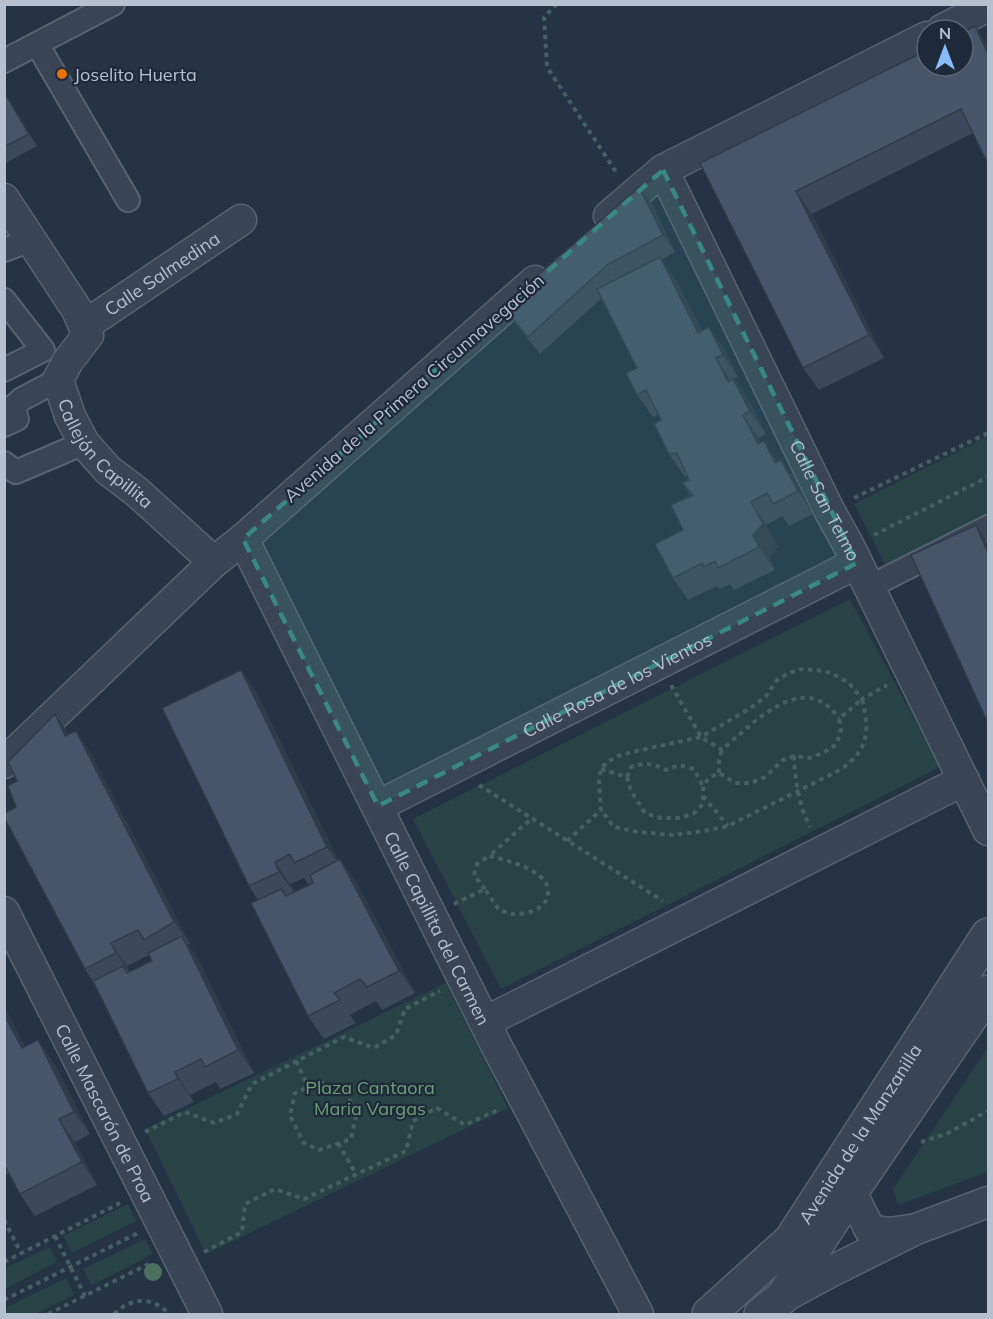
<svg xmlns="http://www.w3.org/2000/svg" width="993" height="1319" viewBox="0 0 993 1319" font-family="Mulish,sans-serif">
<rect width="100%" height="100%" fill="#253345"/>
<g fill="#274346">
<polygon points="988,436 988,516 887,568 854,504"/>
<polygon points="850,599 940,767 501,989 413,819"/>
<polygon points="446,983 508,1108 206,1254 145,1129"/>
<polygon points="988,1047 988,1172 898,1205 893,1189"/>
<polygon points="128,1204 136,1221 72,1253 63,1236"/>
<polygon points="145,1239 153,1254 91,1285 83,1269"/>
<polygon points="50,1247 57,1262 5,1289 5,1268"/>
<polygon points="66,1278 74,1295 35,1314 5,1314 5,1308"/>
</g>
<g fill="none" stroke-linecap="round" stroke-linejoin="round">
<defs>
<g id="pedestrian">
<polyline points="37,44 128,200"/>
<polyline points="4,61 113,4"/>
<polyline points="4,250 31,240"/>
<polyline points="4,300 43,350 4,370"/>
<polyline points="4,425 17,419 13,407 22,399 58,380"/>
<polyline points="4,463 16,472 84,443"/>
<polyline points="869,587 988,527"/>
</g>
<g id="minor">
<polyline points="942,30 988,6"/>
<path id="s1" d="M663 170 829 510 850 548 988 830"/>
<path id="s2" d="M4 199 77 310 88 335 68 361 58 380 70 416 84 443 108 470 137 492 214 562"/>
<polyline points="609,216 663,170 927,37"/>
<path id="s3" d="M84 326 241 220"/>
<path id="s4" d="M243 539 497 1047 638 1314"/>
<polyline points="4,763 214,562 243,539 535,281"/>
<path id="s5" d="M378 806 857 563"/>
<path id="s6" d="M4 912 207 1314"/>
<polyline points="485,1022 964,780"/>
<polyline points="851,1192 870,1230 888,1233 910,1230"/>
<polyline points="782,1298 830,1272 916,1229 988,1202"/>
</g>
<g id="tertiary">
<path id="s7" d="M709 1314 791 1240 988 935"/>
<polyline points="761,1314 782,1298 851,1192 988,992"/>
</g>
</defs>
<use href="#pedestrian" stroke="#586371" stroke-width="26"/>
<use href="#minor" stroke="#586371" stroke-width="33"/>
<use href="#tertiary" stroke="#586371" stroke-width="36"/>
<g stroke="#456062" stroke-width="4" stroke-dasharray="4.5 4.5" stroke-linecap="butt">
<polyline points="557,4 544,17 547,67 618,175"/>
<polyline points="854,498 988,433"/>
<polyline points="874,535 988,477"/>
<path d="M671 685 701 737 722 750C752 724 805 667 839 719"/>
<path d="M794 756C795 780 799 806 810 827"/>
<path d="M601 769 627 777 631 791 645 813 661 818H680L694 813 703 804C703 786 701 781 719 773L735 783H751L765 777 783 760 794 756 810 758 823 753 837 744 841 729 839 719 862 699C870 731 869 750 840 770L728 826 704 831 673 835 638 832 614 827 601 810"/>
<polyline points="719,773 719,760 722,750"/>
<path d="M627 777 631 767C647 762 651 763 666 770L679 765 694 769 703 787"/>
<polyline points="479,785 663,901"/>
<polyline points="703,796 728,826"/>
<polyline points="567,841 601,810 599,781 601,769 607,762 618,756 636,751 701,737 739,715 755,705 767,695 776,681 787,674 801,669 825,671 837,676 849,683 862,699 887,685"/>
<polyline points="485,889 474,875 477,864 489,856"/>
<path d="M454 904 485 889 499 910C503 911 508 913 512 914 526 915 548 909 548 893 548 888 547 883 544 880 529 865 508 861 489 856L531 819"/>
<polyline points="296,1061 308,1087"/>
<polygon points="320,1082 346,1091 356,1116 351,1139 319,1150 304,1143 290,1116 295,1093"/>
<polyline points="145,1132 185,1112 214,1123 237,1114 252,1084 344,1037 374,1048 396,1035 405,1009 440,991"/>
<polyline points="921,1142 946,1134 988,1111"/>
<polyline points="338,1143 356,1174"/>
<polyline points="4,1220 21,1253"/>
<polyline points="55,1236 85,1296"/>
<polyline points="204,1252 242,1232 245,1204 275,1189 304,1199 406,1151 413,1121 437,1108 465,1125 500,1109"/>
<polyline points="4,1262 120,1203"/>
<polyline points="4,1300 138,1233"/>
<polyline points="48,1314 151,1263"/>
<path d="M114 1314C132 1297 152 1296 169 1314"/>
</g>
<use href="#pedestrian" stroke="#394554" stroke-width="22"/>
<use href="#minor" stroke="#394554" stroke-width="30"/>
<use href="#tertiary" stroke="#394554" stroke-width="33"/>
</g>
<circle fill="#4c7060" cx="153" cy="1272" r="9"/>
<g fill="#3c495a" fill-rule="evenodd">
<polygon points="963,66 973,133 812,214 884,358 819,390 803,368 700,163"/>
<polygon points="4,91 37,146 4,164"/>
<polygon points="639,187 652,204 675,252 661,260 676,280 702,331 725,350 738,377 734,379 749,401 766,434 758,438 761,443 778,462 781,460 797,482 813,514 789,526 782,516 766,525 778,547 769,558 775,570 734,590 730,584 720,589 717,586 688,600 673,578 691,496 682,483 689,480 687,476 685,477 669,454 661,420 658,415 653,417 637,395 637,368 601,299 540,354 515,323 502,306"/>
<path d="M257 693 338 860 340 859 356 882 415 993 382 1010 376 1001 350 1015 356 1023 324 1039 308 1016 258 900 249 886ZM304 878 309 885 294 892 290 884Z"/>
<path d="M76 731 91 754 190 944 188 945 198 959 254 1073 220 1089 216 1082 190 1095 194 1102 164 1116 148 1093 93 982 85 969 17 781 69 734ZM149 955 152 961 130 972 127 966Z"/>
<polygon points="4,1007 25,1047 54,1063 90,1134 75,1142 97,1185 35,1216 20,1194 9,1173 4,1175"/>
</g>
<g fill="#313c4a">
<polygon points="975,26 988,46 988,54"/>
<polygon points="4,91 9,98 37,146 29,134"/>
<polygon points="639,187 652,204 675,252 663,235"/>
<polygon points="796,191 812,214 884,358 869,335"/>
<polygon points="660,257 676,280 714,355 698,333"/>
<polygon points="709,327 725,350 738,377 723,355"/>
<polygon points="716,358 731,381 728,382"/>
<polygon points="733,379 749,401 766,434 750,411"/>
<polygon points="743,415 758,438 773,467 758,444"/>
<polygon points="764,441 779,464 775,463"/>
<polygon points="781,460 797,482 813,514 798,491"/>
<polygon points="751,502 766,525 778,547 769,558 775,570 759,547 753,535"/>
<polygon points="976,525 988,544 988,553"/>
<polygon points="241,670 257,693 343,870 327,847"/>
<polygon points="55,714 71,737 65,736"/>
<polygon points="76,731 91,754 190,944 174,922"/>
<polygon points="340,859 356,882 415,993 399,971"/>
<polygon points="275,862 290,884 295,894 279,872"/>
<polygon points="182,936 198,959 254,1073 238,1050"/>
<polygon points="111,943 127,966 132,976 116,953"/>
<polygon points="4,1007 5,1007 37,1071 22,1048 4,1015"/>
<polygon points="38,1040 54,1063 90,1134 74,1112"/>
<polygon points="175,1072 190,1095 194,1102 178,1079"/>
<polygon points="59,1119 75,1142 97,1185 82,1162"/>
</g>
<g fill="#465569" stroke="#313c4a" stroke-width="1.5">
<polygon points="975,26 988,54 988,164 961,109 796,191 869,335 803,368 700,163 927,50 927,66 963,66 963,32"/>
<polygon points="4,92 29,134 4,147"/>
<polygon points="639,187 663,235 607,265 528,337 502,306"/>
<polygon points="660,257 698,333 709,327 723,355 716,358 728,382 733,379 750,411 743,415 758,444 764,441 775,463 781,460 798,491 773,504 767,493 751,502 763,524 753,535 759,547 718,568 715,561 704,567 702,563 673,578 655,544 683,530 671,505 693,495 682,483 689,480 677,453 669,454 654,424 661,420 646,390 637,395 626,373 637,368 597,289"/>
<polygon points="976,525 988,553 988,723 911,555"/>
<polygon points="241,670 327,847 294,863 290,854 275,862 279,872 249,886 162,708"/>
<polygon points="55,714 65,736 76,731 174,922 144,940 138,930 111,943 116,953 85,969 4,817 4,814 16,807 8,786 17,781 8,762"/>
<polygon points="340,859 399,971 367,987 360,979 334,993 340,1000 308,1016 251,903 281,889 286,896 313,883 310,875"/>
<polygon points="182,936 238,1050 205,1067 201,1059 175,1072 178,1079 148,1093 93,981 123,966 127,973 152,961 148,953"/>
<polygon points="4,1015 22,1048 38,1040 74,1112 59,1119 82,1162 20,1194 4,1164"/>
</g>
<path fill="#398886" fill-opacity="0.2" stroke="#398886" stroke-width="4.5" stroke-dasharray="12 8" stroke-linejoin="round" d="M663 170 857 563 378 806 243 539Z"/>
<circle fill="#e8710a" stroke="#1e2a3a" stroke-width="2" cx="62" cy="74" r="6"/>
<g text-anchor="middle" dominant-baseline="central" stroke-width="4.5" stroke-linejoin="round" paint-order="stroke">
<g font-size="18" fill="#b7c0ce" stroke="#1e2a3a" text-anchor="start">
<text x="74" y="74">Joselito Huerta</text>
</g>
<g font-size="18" fill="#b7c0ce" stroke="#1e2a3a">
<text stroke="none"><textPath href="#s3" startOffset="94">Calle Salmedina</textPath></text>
<text transform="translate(414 388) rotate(-41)">Avenida de la Primera Circunnavegación</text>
<text stroke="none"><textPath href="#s2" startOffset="304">Callejón Capillita</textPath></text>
<text stroke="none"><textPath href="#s1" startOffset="368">Calle San Telmo</textPath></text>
<text stroke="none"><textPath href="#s5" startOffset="268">Calle Rosa de los Vientos</textPath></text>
<text stroke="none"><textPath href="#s4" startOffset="435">Calle Capillita del Carmen</textPath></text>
<text stroke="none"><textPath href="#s6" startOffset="225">Calle Mascarón de Proa</textPath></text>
<text stroke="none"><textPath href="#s7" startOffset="237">Avenida de la Manzanilla</textPath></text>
</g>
<g font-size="18" fill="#6ca176" stroke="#1e2a3a">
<text x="370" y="1087">Plaza Cantaora<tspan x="370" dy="21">Maria Vargas</tspan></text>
</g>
</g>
<rect width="993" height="1319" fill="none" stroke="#b7c0ce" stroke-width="12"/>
<g transform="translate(945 48)"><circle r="28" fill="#1e2a3a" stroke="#5b6675" stroke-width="1.5"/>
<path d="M0-4.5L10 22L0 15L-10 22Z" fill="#8abbff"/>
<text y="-9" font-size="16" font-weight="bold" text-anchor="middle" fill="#b7c0ce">N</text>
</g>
</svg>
